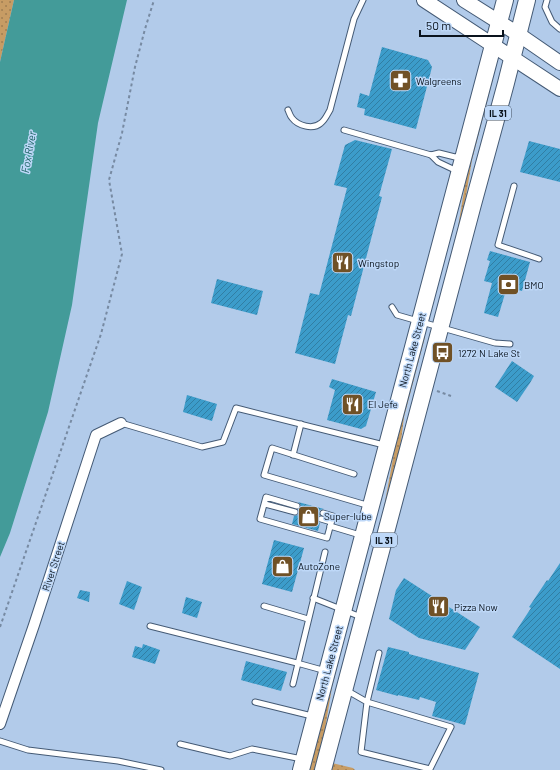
<svg xmlns="http://www.w3.org/2000/svg" width="560" height="770" viewBox="0 0 560 770" font-family="Barlow,sans-serif">
<defs>
<pattern id="grass-dots" width="8" height="8" patternUnits="userSpaceOnUse"><rect width="8" height="8" fill="#c79c64"/><path d="M2 2h.1M6 6h.1" fill="none" stroke="#a07e52" stroke-width="1.8" stroke-linecap="round"/></pattern>
<pattern id="building-hatch" width="6" height="6" patternUnits="userSpaceOnUse"><rect width="6" height="6" fill="#3c9cca"/><path d="M-1 1l2-2M0 6l6-6M5 7l2-2" fill="none" stroke="#317ea3"/></pattern>
</defs>
<rect width="100%" height="100%" fill="#b2cbea"/>
<g fill="url(#grass-dots)">
<polygon points="0,0 14,0 0,62"/>
<polygon points="491,78 493,79 472,160 463,214 440,297 458,227 468,167"/>
<polygon points="422,337 425,337 404,417 399,457 362,597 360,597 361,593 384,507 390,475 398,430"/>
<polygon points="342,640 344,641 332,687 320,759 317,770 308,770"/>
<polygon points="332,763 353,768 355,770 330,770"/>
</g>
<polygon fill="#439b99" points="14,0 127,0 98,123 72,305 48,412 10,533 0,557 0,62"/>
<g fill="url(#building-hatch)">
<polygon points="382,47 428,60 432,67 416,129 364,115 365,109 357,107 360,93 369,96"/>
<polygon points="355,140 392,149 379,196 382,197 351,316 348,315 335,364 295,353 310,293 319,295 347,188 334,185 345,145"/>
<polygon points="529,141 560,149 560,182 520,172"/>
<polygon points="490,251 530,262 522,291 507,287 498,317 484,313 492,283 484,281 490,261 487,260"/>
<polygon points="217,279 263,291 257,315 211,303"/>
<polygon points="512,361 534,376 530,383 517,402 495,387"/>
<polygon points="332,379 376,392 366,426 361,429 327,420 335,390 329,387"/>
<polygon points="187,395 217,404 212,421 183,412"/>
<polygon points="298,502 324,509 320,510 319,512 320,515 317,518 318,521 320,523 318,531 292,524 294,516 298,515 299,513 298,510 301,507 300,504"/>
<polygon points="274,540 304,548 292,592 262,584"/>
<polygon points="560,563 560,669 512,637 531,608 529,607 547,580 548,581"/>
<polygon points="404,578 480,627 465,650 419,638 389,619 396,590"/>
<polygon points="127,581 142,587 134,610 119,604"/>
<polygon points="80,590 90,592 89,602 77,598"/>
<polygon points="186,597 202,602 197,618 182,613"/>
<polygon points="143,644 160,650 155,664 132,657 135,646 142,648"/>
<polygon points="388,647 409,652 409,654 479,673 465,725 432,716 436,702 420,697 419,700 398,695 398,696 376,690"/>
<polygon points="246,661 287,672 281,691 241,680"/>
</g>
<g fill="none" stroke-linecap="round" stroke-linejoin="round">
<defs>
<g id="service">
<polyline points="547,0 545,7 552,22 560,29"/>
<path d="M288 110C289 112 290 116 292 118 298 126 313 130 321 123 325 120 327 115 330 110L354 19 363 0"/>
<polyline points="344,130 431,155 439,153 455,157 461,155"/>
<polyline points="431,155 438,162 457,171"/>
<polyline points="514,186 498,245 539,259"/>
<polyline points="392,307 397,315 495,343 510,344"/>
<polyline points="121,423 202,447 223,442 236,408 384,445"/>
<polyline points="293,455 301,424"/>
<polyline points="354,474 272,448 264,475 370,506"/>
<polyline points="265,504 295,512"/>
<polyline points="297,506 266,497 260,519 327,538 333,516 323,513"/>
<polyline points="321,519 331,522"/>
<polyline points="330,526 360,535"/>
<polyline points="313,598 361,617"/>
<polyline points="264,606 308,619"/>
<polyline points="150,626 297,663 326,671"/>
<polyline points="293,684 325,552"/>
<polyline points="346,690 367,702 361,752 430,769 451,727 367,702 379,653"/>
<polyline points="255,702 312,716"/>
<polyline points="0,741 28,750 118,761 161,770"/>
<polyline points="180,744 230,756 252,749 302,759"/>
</g>
<polyline id="minor" points="0,724 34,625 96,435 121,423"/>
<g id="secondary">
<polyline points="424,0 560,89"/>
<polyline points="464,0 518,34 560,63"/>
</g>
<g id="primary">
<polyline points="301,770 505,0"/>
<polyline points="323,770 472,208 506,83 527,0"/>
</g>
</defs>
<use href="#service" stroke="#445a75" stroke-width="7"/>
<use href="#minor" stroke="#445a75" stroke-width="12"/>
<use href="#secondary" stroke="#445a75" stroke-width="16"/>
<use href="#primary" stroke="#445a75" stroke-width="18"/>
<g stroke="#778aa2" stroke-width="2" stroke-dasharray="3 3" stroke-linecap="butt">
<polyline points="437,391 451,396"/>
<polyline points="0,627 101,334 122,254 109,180 122,133 135,67 145,29 154,0"/>
</g>
<use href="#service" stroke="#fff" stroke-width="5"/>
<use href="#minor" stroke="#fff" stroke-width="10"/>
<use href="#secondary" stroke="#fff" stroke-width="14"/>
<use href="#primary" stroke="#fff" stroke-width="16"/>
</g>
<defs>
<symbol id="pharmacy-square" viewBox="-11 -11 22 22"><rect x="-9" y="-9" width="18" height="18" rx="4" fill="#705126" stroke="#bed8f8"/><path d="M-2-6h4v4h4v4h-4v4h-4v-4h-4v-4h4Z" fill="#fff"/></symbol>
<symbol id="restaurant-square" viewBox="-11 -11 22 22"><rect x="-9" y="-9" width="18" height="18" rx="4" fill="#705126" stroke="#bed8f8"/><path d="M-5-6h1v4h1v-4h1v4h1v-4h1v5L-1.5 .5V6h-2V.5L-5-1ZM5-6V6H3V1.5H1.5Q1.5-4 5-6Z" fill="#fff"/></symbol>
<symbol id="bank-square" viewBox="-11 -11 22 22"><rect x="-9" y="-9" width="18" height="18" rx="4" fill="#705126" stroke="#bed8f8"/><path d="M-6-4H6V4H-6ZM0-2.3a2.3 2.3 0 1 0 0 4.6a2.3 2.3 0 1 0 0-4.6Z" fill="#fff"/></symbol>
<symbol id="bus-square" viewBox="-11 -11 22 22"><rect x="-9" y="-9" width="18" height="18" rx="4" fill="#705126" stroke="#bed8f8"/><path d="M-5-6H5V4H4V6H2V4H-2V6H-4V4H-5ZM-3.5-4V0h7V-4ZM-3.5 1.2v1.5H-2V1.2ZM2 1.2v1.5H3.5V1.2Z" fill="#fff"/></symbol>
<symbol id="shop-square" viewBox="-11 -11 22 22"><rect x="-9" y="-9" width="18" height="18" rx="4" fill="#705126" stroke="#bed8f8"/><path d="M-5-2.5h2.3a2.7 3.5 0 0 1 5.4 0H5L5.5 6h-11ZM-1.5-2.5h3a1.5 2.3 0 0 0-3 0Z" fill="#fff"/></symbol>
</defs>
<g fill-rule="evenodd">
<use href="#pharmacy-square" x="388" y="68" width="25" height="25"/>
<use href="#restaurant-square" x="330" y="250" width="25" height="25"/>
<use href="#bank-square" x="496" y="272" width="25" height="25"/>
<use href="#bus-square" x="430" y="340" width="25" height="25"/>
<use href="#restaurant-square" x="340" y="392" width="25" height="25"/>
<use href="#shop-square" x="296" y="504" width="25" height="25"/>
<use href="#shop-square" x="270" y="554" width="25" height="25"/>
<use href="#restaurant-square" x="426" y="594" width="25" height="25"/>
</g>
<g text-anchor="middle" dominant-baseline="central" stroke-width="3" stroke-linejoin="round" paint-order="stroke">
<g fill="#bed8f8" stroke="#404e5f" stroke-width="1">
<rect x="485" y="106" width="26" height="14" rx="3"/>
<rect x="371" y="533" width="26" height="14" rx="3"/>
</g>
<g font-size="9" font-weight="bold" fill="#0a131d">
<text x="498" y="113">IL 31</text>
<text x="384" y="540">IL 31</text>
</g>
<g font-size="10" fill="#0a131d" stroke="#bed8f8" text-anchor="start">
<text x="416" y="81">Walgreens</text>
<text x="358" y="263">Wingstop</text>
<text x="524" y="285">BMO</text>
<text x="458" y="353">1272 N Lake St</text>
<text x="368" y="404">El Jefe</text>
<text x="324" y="516">Super-lube</text>
<text x="298" y="566">AutoZone</text>
<text x="454" y="607">Pizza Now</text>
</g>
<g font-size="10" fill="#0a131d" stroke="#bed8f8">
<text transform="translate(412 350) rotate(-75)">North Lake Street</text>
<text transform="translate(53 566) rotate(-72)">River Street</text>
<text transform="translate(329 663) rotate(-75)">North Lake Street</text>
</g>
<g font-size="11" font-style="italic" fill="#125c5a" stroke="#bed8f8">
<text transform="translate(28 152) rotate(-80)">Fox River</text>
</g>
</g>
<path d="M420 30v6h83v-6" fill="none" stroke="#0a131d" stroke-width="2"/>
<text x="426" y="30" font-size="12" fill="#0a131d" stroke="#bed8f8" stroke-width="3" paint-order="stroke">50 m</text>
</svg>
